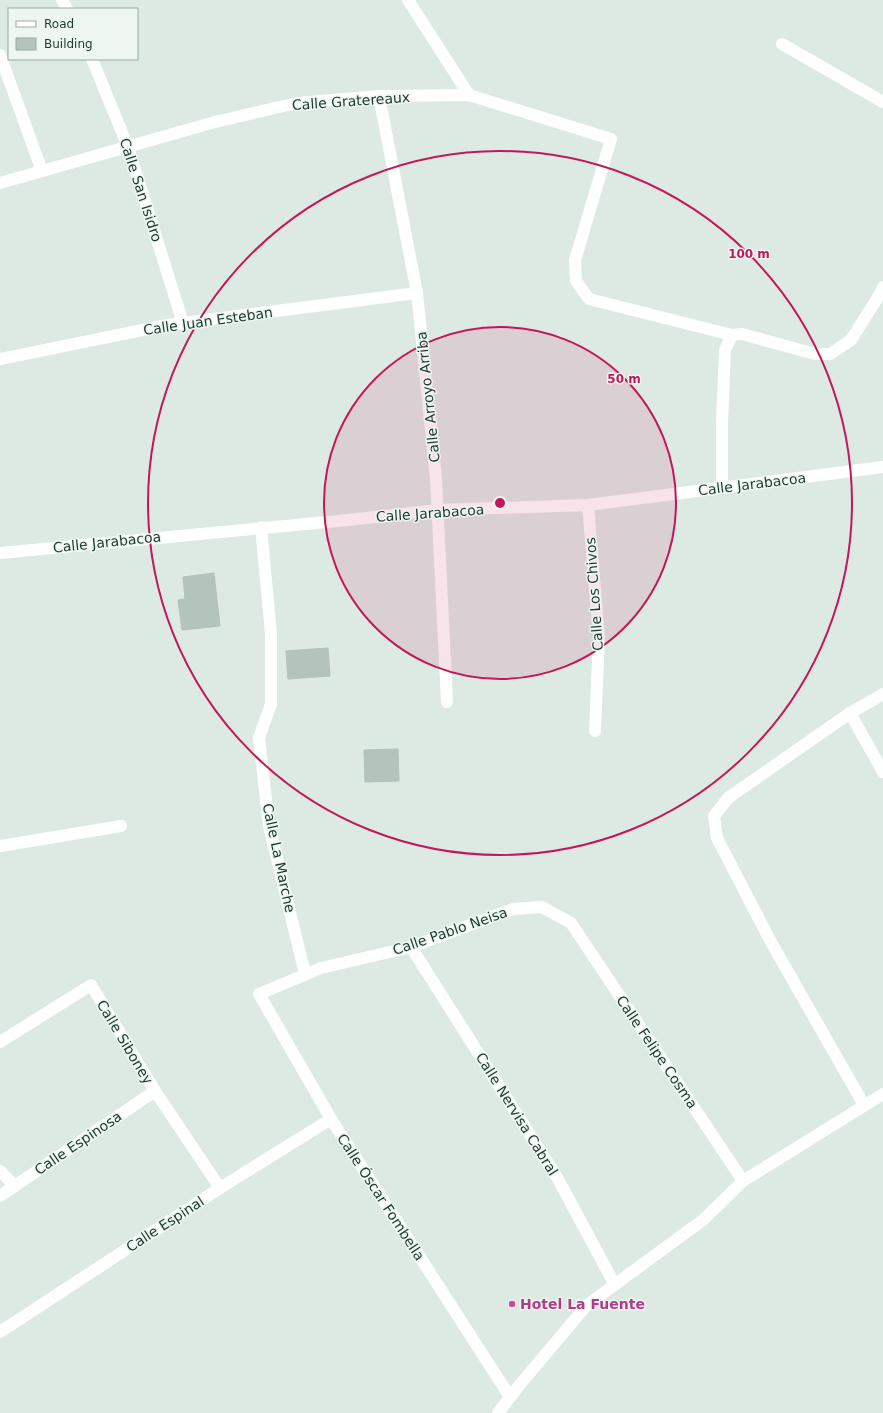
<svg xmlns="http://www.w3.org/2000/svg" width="883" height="1413" viewBox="0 0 883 1413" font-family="'DejaVu Sans',sans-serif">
<rect width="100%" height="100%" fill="#dde9e3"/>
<g fill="#b3c4bc" stroke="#b0c2ba">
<polygon points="214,573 220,626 182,630 178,600 185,599 183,577"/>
<polygon points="328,648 330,676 288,679 286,651"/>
<polygon points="398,749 399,781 365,782 364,750"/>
</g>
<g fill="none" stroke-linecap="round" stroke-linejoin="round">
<g stroke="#fff" stroke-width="12">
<polyline points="62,0 67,9"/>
<polyline points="408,0 469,95"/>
<polyline points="782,44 883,102"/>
<polyline points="0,55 42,171"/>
<polyline points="92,59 128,147 183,323"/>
<polyline points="379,96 417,293 436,479 447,702"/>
<polyline points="0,183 215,122 297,103 379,96 469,95 611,139 575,260 576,281 589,299 732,335 742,334 815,354 830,354 851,340 880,294 883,287"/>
<polyline points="0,359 167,325 417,293"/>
<polyline points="722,487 722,423 725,350 732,335"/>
<polyline points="588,505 599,637 595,731"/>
<polyline points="261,527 271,634 271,704 259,738 269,826 305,974"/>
<polyline points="0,553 348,520 437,510 588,505 883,467"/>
<polyline points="850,713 883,772"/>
<polyline points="0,846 121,826"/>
<polyline points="411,947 558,1179 615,1285"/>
<polyline points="0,1042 91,985 155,1091 220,1188"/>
<polyline points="864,1105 771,942 717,838 714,816 728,798 850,713 883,694"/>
<polyline points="0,1171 15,1186"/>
<polyline points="0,1196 155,1091"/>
<polyline points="0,1332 220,1188 331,1119"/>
<polyline points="510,1397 331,1119 259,994 321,968 411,947 513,909 542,907 571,923 743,1181"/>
<polyline points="498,1413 517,1388 587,1305 703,1220 743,1181 883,1094"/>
</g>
</g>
<circle cx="500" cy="503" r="176" fill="#c2185b" fill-opacity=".12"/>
<g fill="none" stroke="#c2185b" stroke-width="2">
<circle cx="500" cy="503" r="176"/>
<circle cx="500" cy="503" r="352"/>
</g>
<circle fill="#d1479c" stroke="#edf6f1" stroke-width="1.5" cx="512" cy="1304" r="4"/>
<g text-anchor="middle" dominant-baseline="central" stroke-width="3" stroke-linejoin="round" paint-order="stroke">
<g font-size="14" fill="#1f3830" stroke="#edf6f1">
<text transform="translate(351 101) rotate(-4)">Calle Gratereaux</text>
<text transform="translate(141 190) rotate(72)">Calle San Isidro</text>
<text transform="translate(208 321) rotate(-8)">Calle Juan Esteban</text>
<text transform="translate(428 397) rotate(-96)">Calle Arroyo Arriba</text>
<text transform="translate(752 484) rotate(-7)">Calle Jarabacoa</text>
<text transform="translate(430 513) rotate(-4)">Calle Jarabacoa</text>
<text transform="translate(107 542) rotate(-6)">Calle Jarabacoa</text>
<text transform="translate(594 594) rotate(-94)">Calle Los Chivos</text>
<text transform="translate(279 858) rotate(78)">Calle La Marche</text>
<text transform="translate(450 931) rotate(-19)">Calle Pablo Neisa</text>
<text transform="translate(125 1042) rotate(59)">Calle Siboney</text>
<text transform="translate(657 1052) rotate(56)">Calle Felipe Cosma</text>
<text transform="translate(517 1114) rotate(58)">Calle Nervisa Cabral</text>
<text transform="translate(78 1143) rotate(-34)">Calle Espinosa</text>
<text transform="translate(381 1197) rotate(57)">Calle Óscar Fombella</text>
<text transform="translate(165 1224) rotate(-33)">Calle Espinal</text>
</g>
<g font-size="14" font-weight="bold" fill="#b23c85" stroke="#edf6f1" text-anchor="start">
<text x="520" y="1304">Hotel La Fuente</text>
</g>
</g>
<circle cx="500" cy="503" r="6" fill="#c2185b" stroke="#edf6f1" stroke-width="2"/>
<g font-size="12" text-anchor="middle" font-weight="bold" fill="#c2185b" stroke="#edf6f1" stroke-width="3" stroke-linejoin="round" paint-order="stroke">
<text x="749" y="258">100 m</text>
<text x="624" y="383">50 m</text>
</g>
<rect x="8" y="8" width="130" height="52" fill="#edf6f1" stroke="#9baaa4"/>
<rect x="16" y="21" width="20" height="6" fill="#ffffff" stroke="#9baaa4"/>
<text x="44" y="28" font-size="12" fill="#1f3830">Road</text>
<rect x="16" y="38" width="20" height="12" fill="#b3c4bc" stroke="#9baaa4"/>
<text x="44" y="48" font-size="12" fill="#1f3830">Building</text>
</svg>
